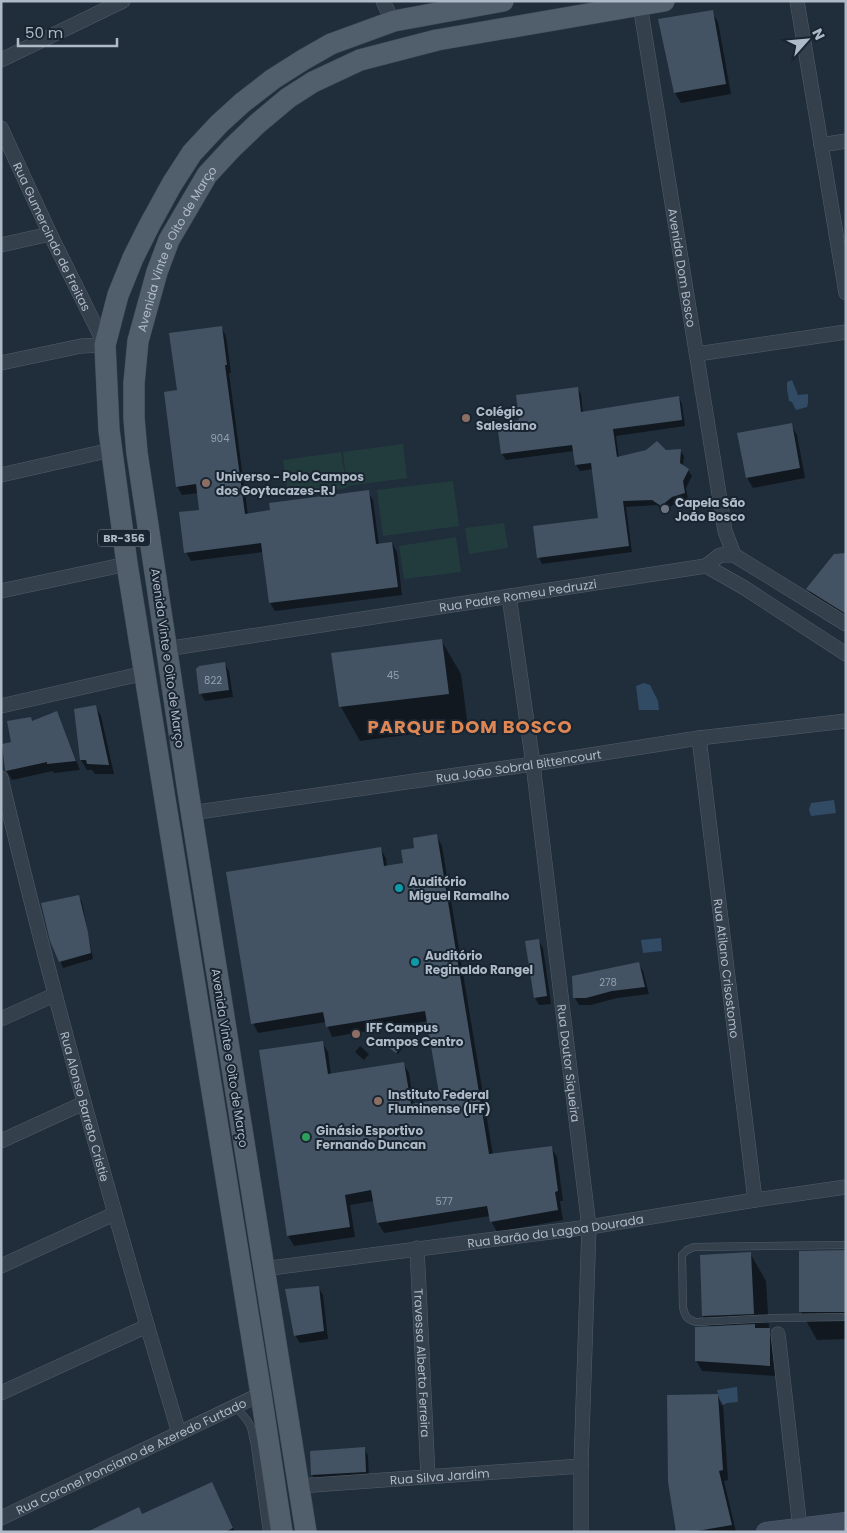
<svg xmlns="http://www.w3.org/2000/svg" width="847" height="1533" viewBox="0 0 847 1533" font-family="Poppins,sans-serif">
<rect width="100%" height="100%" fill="#202e3c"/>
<g fill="#223c3d">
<polygon points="403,444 407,478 347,486 343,452"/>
<polygon points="341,452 347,488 288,497 283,460"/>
<polygon points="453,481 459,526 383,536 377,490"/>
<polygon points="504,523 508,548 469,554 465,528"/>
<polygon points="456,537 461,572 404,579 399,546"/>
</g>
<g fill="#314b65">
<polygon points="792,380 798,395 808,394 808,403 807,407 796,410 792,402 789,401 787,389 787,382"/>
<polygon points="644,683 650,685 658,701 659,710 639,710 636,686"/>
<polygon points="834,800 836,813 811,816 809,810 811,803"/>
<polygon points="661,938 662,951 643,953 641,940"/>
<polygon points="737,1387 738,1402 727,1403 721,1406 717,1390"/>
</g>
<g fill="#0007">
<polygon points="712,12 718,22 731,94 681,103 675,93"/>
<polygon points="221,327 226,336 231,373 229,373 248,515 368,492 373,500 379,545 392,543 397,552 402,595 275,611 270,603 263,552 191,561 186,552 200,511 198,493 182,495 177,486 178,391"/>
<polygon points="577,388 581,394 583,413 679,398 682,404 685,426 616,436 619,458 680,450 684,456 683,467 688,470 692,476 686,488 688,499 675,503 665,512 657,505 626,507 632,552 542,564 539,558 600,519 593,469 580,471 576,465 574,451 506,460 502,454 520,421"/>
<polygon points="791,424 797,435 805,478 753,488 747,478"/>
<polygon points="846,554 846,619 814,600 808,589"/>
<polygon points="441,640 461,674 468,727 360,741 341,707 333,654"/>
<polygon points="224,663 229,671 233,697 205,701 201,694"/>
<polygon points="95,706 101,716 114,774 95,774 92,770 87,770 81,760"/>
<polygon points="56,712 61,722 80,770 54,773 53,771 12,780 6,770 13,743 33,722"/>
<polygon points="436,835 442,846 493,1155 551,1147 557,1157 563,1201 560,1201 563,1220 497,1232 491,1221 490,1216 384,1233 378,1223 374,1201 350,1205 355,1237 294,1246 288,1236 322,1042 328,1052 331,1075 403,1063 409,1073 414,1105 441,1100 428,1021 332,1037 326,1022 258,1033 253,1023 380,848 386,858 387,867 405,864 416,849"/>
<polygon points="78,896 82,902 93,959 63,968 52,941"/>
<polygon points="538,940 543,948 551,1004 539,1005 535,998"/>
<polygon points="638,963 643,971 649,994 617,998 591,1005 579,1005 575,998"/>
<polygon points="403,1044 404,1046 398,1054 389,1047"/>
<polygon points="360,1046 369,1054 364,1060 355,1052"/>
<polygon points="800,1252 846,1252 846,1339 817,1340 801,1312"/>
<polygon points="750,1253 766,1281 769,1329 775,1340 775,1376 702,1371 696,1360 710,1328 703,1316 701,1256"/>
<polygon points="318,1287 323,1295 328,1339 300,1343 295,1335"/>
<polygon points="717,1395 723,1405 728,1480 724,1481 736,1532 677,1532"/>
<polygon points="364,1448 368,1456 369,1480 317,1482 312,1475"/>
<polygon points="217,1493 235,1532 90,1532 142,1515"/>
</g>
<g fill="#435363">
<polygon points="713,10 726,84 674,93 658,19"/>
<polygon points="222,326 227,365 225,365 245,514 270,510 269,503 369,490 376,544 392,542 398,587 269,603 261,543 184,553 179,512 199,510 196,484 176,487 164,392 177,390 169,333"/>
<polygon points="578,387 581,412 679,396 682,420 613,429 617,457 646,450 657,441 666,450 681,449 680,463 689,469 683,481 685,493 672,497 661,506 652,500 623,501 629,546 537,558 533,526 598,518 591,463 575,465 572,445 501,454 497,423 519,420 516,395"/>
<polygon points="792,423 800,468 746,478 737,433"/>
<polygon points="846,553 846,614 806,589 834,554"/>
<polygon points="442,639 449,694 339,707 331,653"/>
<polygon points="225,662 229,690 199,694 196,669 199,666"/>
<polygon points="96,705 109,765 87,764 86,760 80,760 74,709"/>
<polygon points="57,711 76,761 47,764 47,762 6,771 5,770 2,744 11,742 7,721 31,717 32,721"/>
<polygon points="437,834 489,1154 552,1146 558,1191 555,1192 558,1210 490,1222 487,1206 377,1223 371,1190 345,1195 350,1227 287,1236 259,1050 323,1041 328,1074 404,1062 411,1104 440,1099 425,1011 326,1027 323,1012 251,1024 226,872 381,847 384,866 403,863 401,850 414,848 413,838"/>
<polygon points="79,895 88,932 91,953 59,962 50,941 41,903"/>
<polygon points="539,939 547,996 534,998 525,941"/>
<polygon points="639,962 645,987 612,991 586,998 573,998 572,976"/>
<polygon points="395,1037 404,1043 396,1053 388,1047"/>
<polygon points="846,1250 846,1312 799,1312 799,1251"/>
<polygon points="751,1252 754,1314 702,1316 700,1255"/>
<polygon points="319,1286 324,1331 294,1336 285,1289"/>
<polygon points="755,1324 755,1328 770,1328 770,1366 695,1361 695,1327"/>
<polygon points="718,1394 723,1470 719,1471 732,1525 691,1532 676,1532 668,1482 667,1395"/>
<polygon points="365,1447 366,1472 311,1475 310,1451"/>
<polygon points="212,1482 233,1528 225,1532 87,1532 139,1507 142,1514"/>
</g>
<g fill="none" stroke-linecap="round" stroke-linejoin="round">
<defs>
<g id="lane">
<path d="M846 1245 694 1247 687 1250 682 1255 683 1307C685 1317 687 1319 696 1322L775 1318 846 1317"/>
<polyline points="235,1406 247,1420 251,1427 255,1446 267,1532"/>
</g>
<g id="street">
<polyline points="383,1 393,22"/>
<polyline points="797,1 846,293"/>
<path id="s1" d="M640 5 725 531 734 555"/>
<polyline points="1,60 123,1"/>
<path id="s2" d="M1 128 50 234 105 345 81 346 1 363"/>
<polyline points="821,145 846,141"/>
<polyline points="1,245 50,234"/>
<polyline points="697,354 846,332"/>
<polyline points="1,475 111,450"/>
<polyline points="706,566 720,555 734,555 846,624"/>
<polyline points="1,591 127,564"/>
<path id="s3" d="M509 596 533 764 589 1227 581 1466V1532"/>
<path id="s4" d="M166 649 706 566 743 587 846 654"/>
<polyline points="1,706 145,673"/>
<path id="s5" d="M699 738 755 1200"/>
<path id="s6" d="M1 778C53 998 114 1216 179 1433"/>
<path id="s7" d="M191 813 533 764 699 738 846 721"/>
<polyline points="1,1019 54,995"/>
<polyline points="1,1141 84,1103"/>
<path id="s8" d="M417 1248 428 1476"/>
<polyline points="1,1266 114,1214"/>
<path id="s9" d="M263 1269 589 1227 755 1200 846 1187"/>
<polyline points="778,1334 800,1528"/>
<polyline points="1,1393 147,1326"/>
<path id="s10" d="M299 1486 581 1466"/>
<path id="s11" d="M1 1518 261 1394"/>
</g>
<polyline id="secondary" points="766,1532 846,1522"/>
<g id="primary">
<polyline points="282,1532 261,1394 127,564 109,430 105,345 118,295 133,258 150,224 172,184 192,153 219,124 242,103 273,79 303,60 331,44 394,21 503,1"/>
<path id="s12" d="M306 1532 188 791 137 453 134 418V383L138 341 157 272 169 240 207 175 231 149 257 124 288 98 313 82 360 60 437 40 664 1"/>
</g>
</defs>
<use href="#lane" stroke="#525d6a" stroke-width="8"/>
<use href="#street" stroke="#525d6a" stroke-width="15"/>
<use href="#secondary" stroke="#525d6a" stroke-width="20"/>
<use href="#primary" stroke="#3d4955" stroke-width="22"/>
<use href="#lane" stroke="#34404c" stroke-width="7"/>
<use href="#street" stroke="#34404c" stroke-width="14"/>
<use href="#secondary" stroke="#414f60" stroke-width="19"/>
<use href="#primary" stroke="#515f6c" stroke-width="21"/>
</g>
<g fill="#8d6e63" stroke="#192531" stroke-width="2">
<circle cx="466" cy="418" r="5"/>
<circle cx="206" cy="483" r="5"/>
<circle cx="356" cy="1034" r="5"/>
<circle cx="378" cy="1101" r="5"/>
</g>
<circle fill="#6b7280" stroke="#192531" stroke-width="2" cx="665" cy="509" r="5"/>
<g fill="#0f9aa8" stroke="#192531" stroke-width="2">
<circle cx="399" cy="888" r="5"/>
<circle cx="415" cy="962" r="5"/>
</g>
<circle fill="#2e9e5b" stroke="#192531" stroke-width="2" cx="306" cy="1137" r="5"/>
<g text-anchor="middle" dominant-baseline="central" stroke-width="4" stroke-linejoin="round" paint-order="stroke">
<g font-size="10" fill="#94a0af">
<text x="220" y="438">904</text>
<text x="393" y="675">45</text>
<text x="213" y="680">822</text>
<text x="608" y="982">278</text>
<text x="444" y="1201">577</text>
</g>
<rect fill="#192531" stroke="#828d9b" stroke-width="1" x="98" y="529.5" width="52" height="17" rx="4"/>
<g font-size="11" font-weight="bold" fill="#afbac8">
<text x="124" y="538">BR-356</text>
</g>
<g font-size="12" fill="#afbac8" stroke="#192531">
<text stroke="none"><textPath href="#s2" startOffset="120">Rua Gumercindo de Freitas</textPath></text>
<text stroke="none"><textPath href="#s12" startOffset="1305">Avenida Vinte e Oito de Março</textPath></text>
<text stroke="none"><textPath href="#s1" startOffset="266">Avenida Dom Bosco</textPath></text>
<text stroke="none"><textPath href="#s4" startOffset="356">Rua Padre Romeu Pedruzzi</textPath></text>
<text transform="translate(168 658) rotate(82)">Avenida Vinte e Oito de Março</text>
<text stroke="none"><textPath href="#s7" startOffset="331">Rua João Sobral Bittencourt</textPath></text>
<text stroke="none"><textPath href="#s5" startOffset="232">Rua Atilano Crisostomo</textPath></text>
<text transform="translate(230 1058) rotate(81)">Avenida Vinte e Oito de Março</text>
<text stroke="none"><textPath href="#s3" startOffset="471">Rua Doutor Siqueira</textPath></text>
<text stroke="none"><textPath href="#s6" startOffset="339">Rua Alonso Barreto Cristie</textPath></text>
<text stroke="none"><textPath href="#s9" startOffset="295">Rua Barão da Lagoa Dourada</textPath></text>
<text stroke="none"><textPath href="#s8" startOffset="115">Travessa Alberto Ferreira</textPath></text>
<text stroke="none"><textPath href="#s11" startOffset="144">Rua Coronel Ponciano de Azeredo Furtado</textPath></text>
<text stroke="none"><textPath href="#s10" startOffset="141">Rua Silva Jardim</textPath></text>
</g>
<g font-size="12" font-weight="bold" fill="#afbac8" stroke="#192531" text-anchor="start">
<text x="476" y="411">Colégio<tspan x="476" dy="14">Salesiano</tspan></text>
<text x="216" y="476">Universo - Polo Campos<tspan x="216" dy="14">dos Goytacazes-RJ</tspan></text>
<text x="675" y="502">Capela São<tspan x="675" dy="14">João Bosco</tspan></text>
<text x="409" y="881">Auditório<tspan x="409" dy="14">Miguel Ramalho</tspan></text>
<text x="425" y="955">Auditório<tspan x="425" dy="14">Reginaldo Rangel</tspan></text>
<text x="366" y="1027">IFF Campus<tspan x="366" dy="14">Campos Centro</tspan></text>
<text x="388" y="1094">Instituto Federal<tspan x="388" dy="14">Fluminense (IFF)</tspan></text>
<text x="316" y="1130">Ginásio Esportivo<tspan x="316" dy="14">Fernando Duncan</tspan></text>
</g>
<g font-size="18" font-weight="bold" letter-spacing="1" fill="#de8654" stroke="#192531">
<text x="470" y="726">PARQUE DOM BOSCO</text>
</g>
</g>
<rect width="847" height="1533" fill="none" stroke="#afbac8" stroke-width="5"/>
<g transform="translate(807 40) rotate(63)" stroke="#192531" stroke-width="4" paint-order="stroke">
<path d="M0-4L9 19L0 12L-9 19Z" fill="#afbac8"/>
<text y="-8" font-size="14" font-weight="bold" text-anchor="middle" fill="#afbac8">N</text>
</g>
<path d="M18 38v8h99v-8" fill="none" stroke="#afbac8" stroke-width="2.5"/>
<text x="25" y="38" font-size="15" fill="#afbac8" stroke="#192531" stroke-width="4" paint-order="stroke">50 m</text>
</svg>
